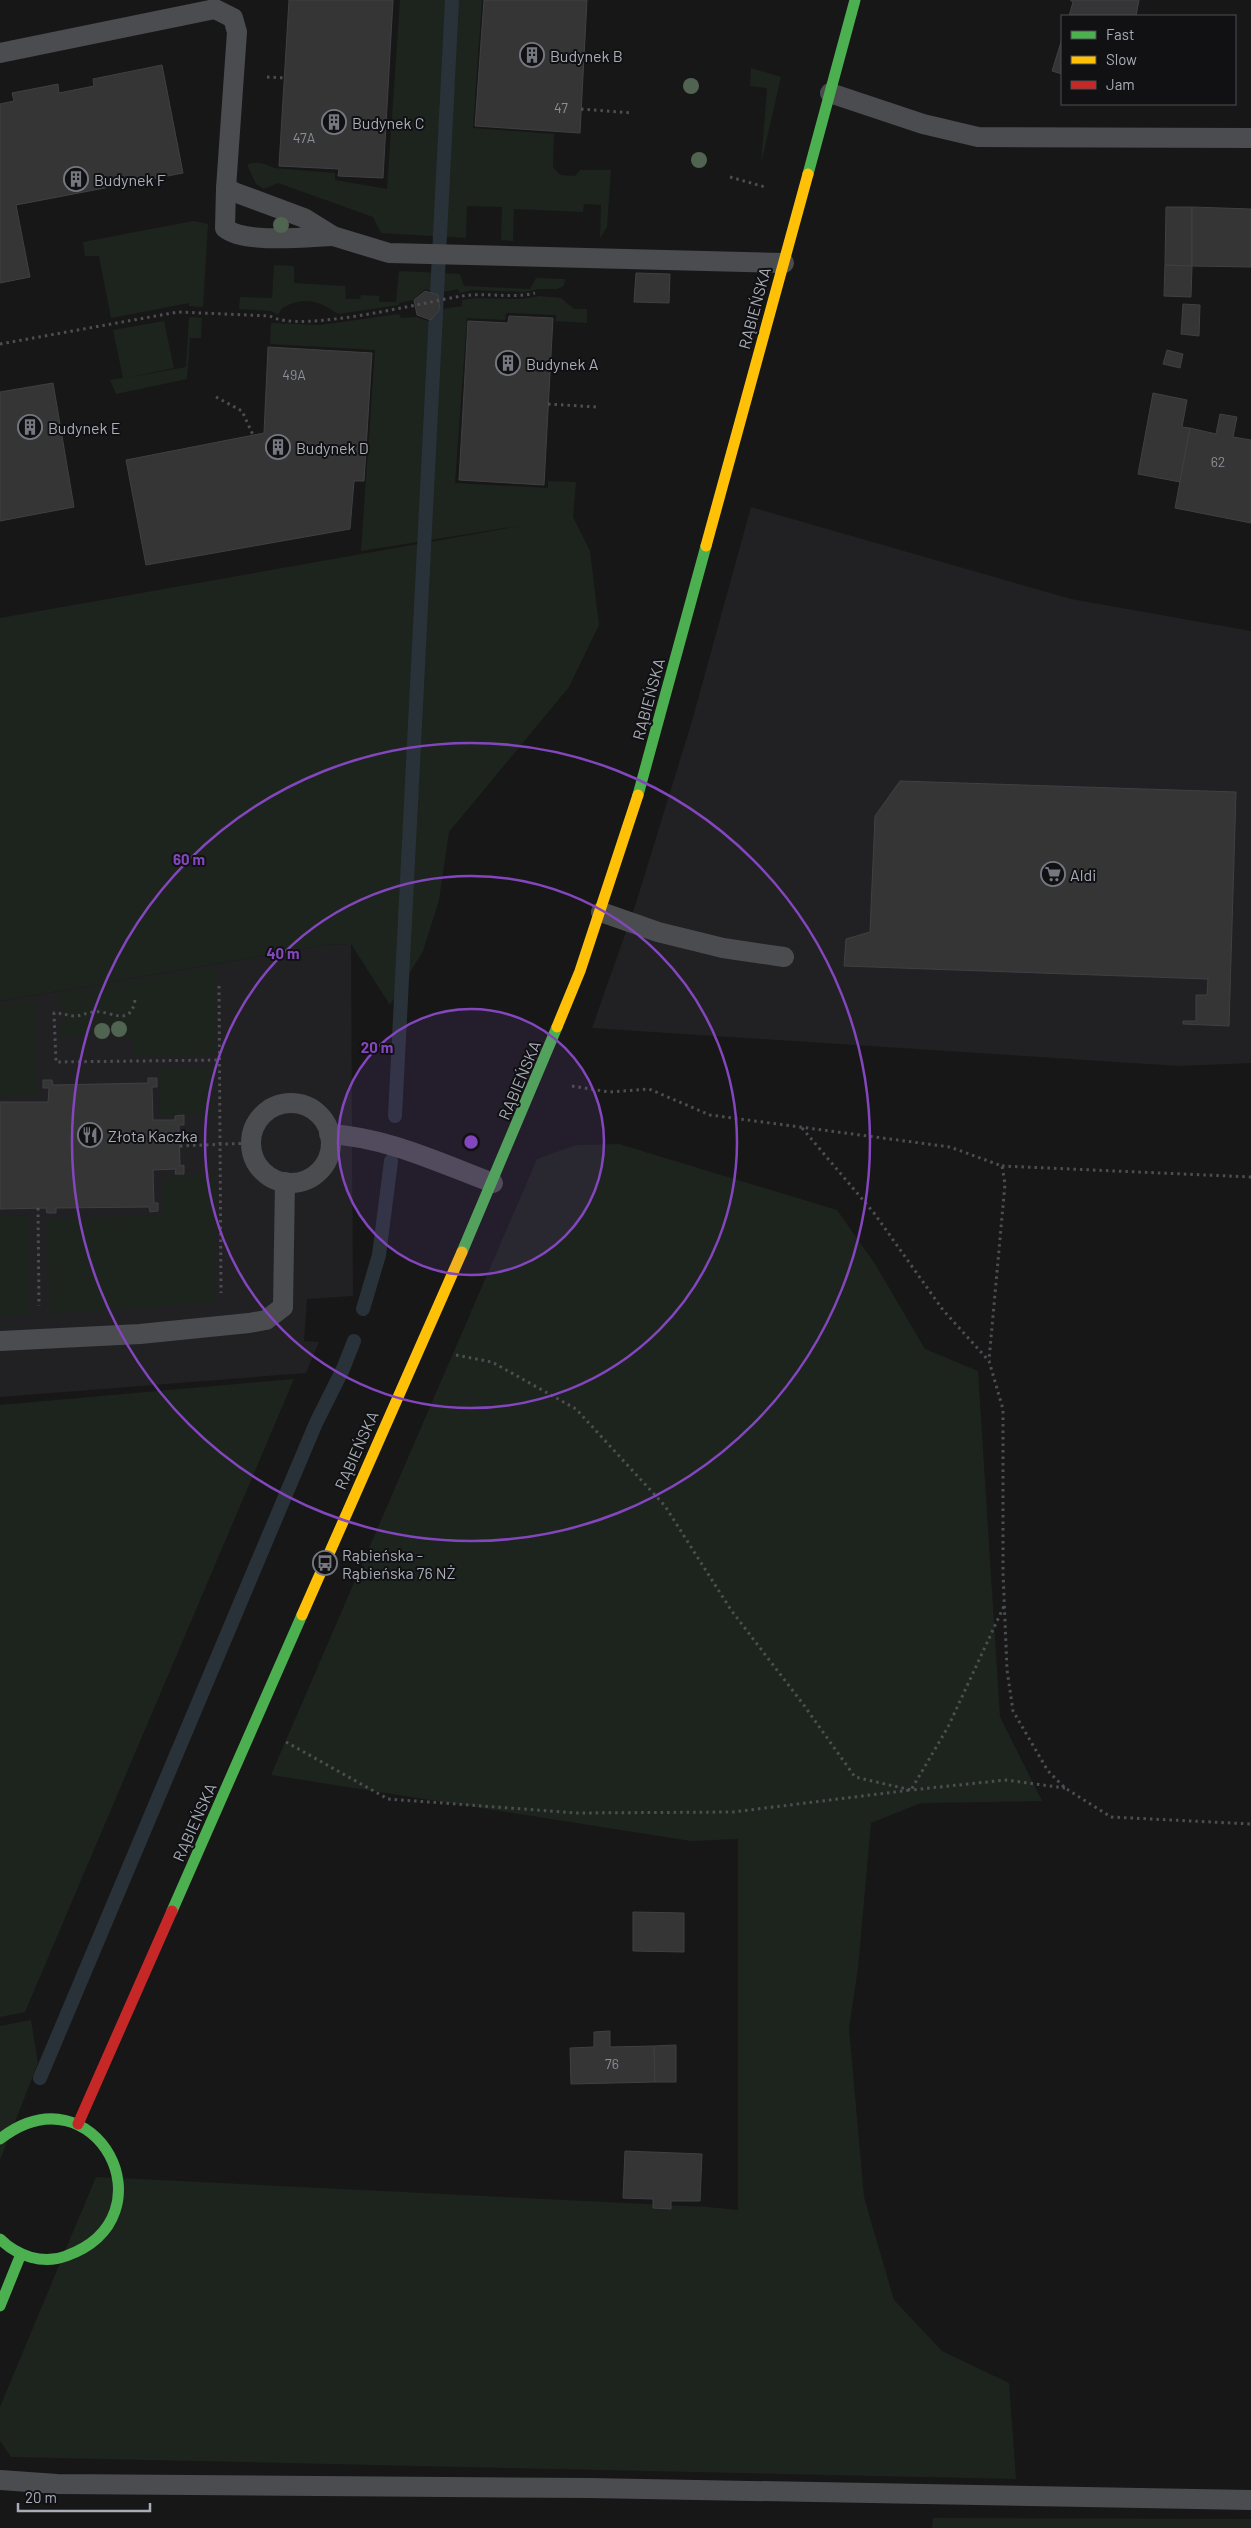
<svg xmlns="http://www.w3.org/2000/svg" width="1251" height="2528" viewBox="0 0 1251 2528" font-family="Barlow,sans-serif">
<rect width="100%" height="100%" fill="#171717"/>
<g fill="#212123">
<polygon points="751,507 1071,599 1251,631 1251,1063 1179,1066 592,1028 636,903 692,721"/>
<polygon points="351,944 353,1296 307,1299 304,1341 319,1342 306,1373 0,1397 0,1001 325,945"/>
</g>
<g fill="#1d241e">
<path d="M400 0H482L473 128 554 134 553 167 560 175 575 176 580 170H611L607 227 600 238 601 205 584 204 583 212 514 209 513 241 501 240 502 207 467 206 466 238 381 233 373 217 278 183 264 189 256 184 247 165C255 160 267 164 274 168L335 173V180L387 189Z"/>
<polygon points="751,68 781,77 761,164 767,88 750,86"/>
<polygon points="193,221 208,224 203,307 189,306 189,303 111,318 99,256 85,256 83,242"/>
<path d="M274 265 294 266V283L345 286 346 299H360L361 295 379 296V302H396L399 271 460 274 464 286 530 289 536 278 565 279 564 286 557 289H539L526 292 472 290 460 293 458 289 438 293 425 289 413 300 399 303V305L338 314C319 300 303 296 282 308L278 315 271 311 239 309 240 297 272 298Z"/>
<path d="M539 296 561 298 574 309H587V323L556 321V315L506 313 505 320 467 318 455 483 548 488V481L576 482 573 517 590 551 599 625 569 687 449 832 439 900 423 951 390 1005 351 944 325 945 0 1001V618L531 524 361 551 375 350 270 344 271 323 320 325 399 314 401 318 416 317 432 322 442 309 462 306V300C488 295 513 303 539 296Z"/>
<polygon points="189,317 202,318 201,338 190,338 187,379 116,394 110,380 123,378 113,330 164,321 174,368 126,378 186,367"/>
<polygon points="215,967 216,1054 134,1056 134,1038 115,1036 111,1028 101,1024 91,1027 87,1036 60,1036 60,1023 66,1015 59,998 54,994"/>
<polygon points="35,1000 37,1094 0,1096 0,1006"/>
<polygon points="213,1068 213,1114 160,1115 159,1069"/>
<polygon points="619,1144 837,1210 875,1264 925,1349 978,1371 1000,1717 1042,1801 921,1803 871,1823 858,1968 849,2028 864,2197 894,2300 942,2351 1009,2383 1016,2479 11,2457 0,2441 0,2407 96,2177 707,2207 738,2210 738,1839 691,1841 271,1775 537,1159 576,1145"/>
<polygon points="215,1174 214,1303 49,1314 48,1219 163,1215 164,1178"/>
<polygon points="29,1215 27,1315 0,1317 0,1216"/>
<polygon points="294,1379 25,2012 0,2017 0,1405"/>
<polygon points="31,2020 38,2063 0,2160 0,2026"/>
<polygon points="933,2518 1251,2519 1251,2528 932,2528"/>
</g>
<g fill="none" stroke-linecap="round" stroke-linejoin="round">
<g stroke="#2a3239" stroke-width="14">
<polyline points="395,1116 452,0"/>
<polyline points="363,1309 379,1255 391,1161"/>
<polyline points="40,2078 316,1423 343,1369 354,1341"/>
</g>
</g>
<g fill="#353536" stroke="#3f4043">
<polygon points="289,0 393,0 383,178 338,176 339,169 279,166"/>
<polygon points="484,0 587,0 580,133 475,126"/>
<polygon points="1070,0 1139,0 1136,16 1069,16 1073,2"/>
<polygon points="1062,39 1062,74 1052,71"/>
<polygon points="162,65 183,173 16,205 30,277 0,283 0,104 14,101 12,93 58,84 59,93 94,86 93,79"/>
<polygon points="1166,207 1192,207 1192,266 1165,265"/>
<polygon points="1192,207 1251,209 1251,267 1192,266"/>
<polygon points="1165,265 1192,266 1191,297 1164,296"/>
<polygon points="636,273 670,274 669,303 634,302"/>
<polygon points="425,291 438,295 440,309 431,320 417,315 414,300"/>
<polygon points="1183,304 1200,305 1199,336 1181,334"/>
<polygon points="509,316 553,318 544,485 459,480 468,321 508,323"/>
<polygon points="268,347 372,353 364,481 354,481 350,529 146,565 126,460 264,433"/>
<polygon points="1167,350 1183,354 1180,368 1163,364"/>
<polygon points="53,383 74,507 0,521 0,392"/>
<polygon points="1153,393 1187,400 1182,427 1190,428 1180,482 1138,474"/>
<polygon points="1220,414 1237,417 1233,437 1251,440 1251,523 1175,508 1190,428 1216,434"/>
<polygon points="900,781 1236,792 1229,1026 1183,1024 1183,1021 1196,1021 1196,995 1207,995 1208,979 844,966 846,939 870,932 875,816"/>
<polygon points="148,1078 157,1078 157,1087 152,1087 153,1120 175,1120 175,1116 184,1115 184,1125 179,1125 180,1166 184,1165 184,1174 175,1174 176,1169 153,1170 154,1203 158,1203 158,1211 150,1212 149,1207 56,1208 56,1213 47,1213 46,1208 0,1209 0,1102 48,1102 49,1088 43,1088 43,1080 52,1080 53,1085 148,1083"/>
<polygon points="633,1912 684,1913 684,1952 633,1951"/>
<polygon points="610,2031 610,2047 654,2046 655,2082 571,2084 570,2048 594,2047 594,2032"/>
<polygon points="676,2045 676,2082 655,2082 654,2046"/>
<polygon points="625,2151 702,2154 700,2201 671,2201 671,2209 653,2208 653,2199 623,2198"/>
</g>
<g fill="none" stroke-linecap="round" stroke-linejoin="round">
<g stroke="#4d4e52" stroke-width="3" stroke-dasharray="2.5 4" stroke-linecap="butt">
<polyline points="267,77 285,78"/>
<polyline points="581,109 632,113"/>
<polyline points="730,177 765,187"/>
<path d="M0 344 178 312 270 316C300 334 424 302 462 296 487 292 511 299 535 293"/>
<polyline points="216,397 242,411 253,435"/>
<polyline points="548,404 596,407"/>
<polyline points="219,986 221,1293"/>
<path d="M135 1000C130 1029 110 1009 93 1012 86 1013 81 1016 74 1016 66 1015 61 1013 54 1013L56 1062 219 1060"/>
<polyline points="572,1086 609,1092 649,1089 710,1115 950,1147 1002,1166 1005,1184 989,1360"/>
<polyline points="802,1128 874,1213 943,1310 989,1361 1003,1409 1003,1572 1007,1670 1013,1711 1048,1771 1065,1788 1111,1817 1251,1824"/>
<polyline points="180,1146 251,1143"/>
<polyline points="1002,1166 1251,1177"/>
<polyline points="38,1208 39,1306"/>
<polyline points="456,1355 492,1362 576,1409 665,1506 731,1610 803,1704 855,1777 911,1790 1006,1780 1065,1788"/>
<polyline points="286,1742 388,1799 577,1813 733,1812 911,1790 948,1727 1004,1606"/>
</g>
<g stroke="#4b4c50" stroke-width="20">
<polyline points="0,53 215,9 233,18 237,32 226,188 234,192 304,218 333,236 389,253 784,263"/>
<polyline points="830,93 923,124 978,137 1251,138"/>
<path d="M226 188 225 228C244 244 307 237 333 236"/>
<polyline points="601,912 658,932 723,948 784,957"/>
<circle cx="291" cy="1143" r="40"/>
<path d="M329 1134C386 1137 440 1163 493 1183"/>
<polyline points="0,1341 140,1334 249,1323 266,1320 283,1307 285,1182"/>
<polyline points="0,2480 57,2484 590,2488 1251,2500"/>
</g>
<g stroke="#4caf50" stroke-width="11">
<polyline points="808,174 855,0"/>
<polyline points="638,795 706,546"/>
<polyline points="462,1252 557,1027"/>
<polyline points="172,1911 302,1615"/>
<path d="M0 2139C95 2065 175 2217 66 2256 43 2265 17 2256 0 2239"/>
<polyline points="0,2306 21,2254"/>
</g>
<g stroke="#ffc107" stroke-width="11">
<polyline points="706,546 808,174"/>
<polyline points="557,1027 580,971 638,795"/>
<polyline points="302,1615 462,1252"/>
</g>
<polyline stroke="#c62828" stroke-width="11" points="78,2124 172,1911"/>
</g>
<g fill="#506451">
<circle cx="691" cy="86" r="8"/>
<circle cx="699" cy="160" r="8"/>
<circle cx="281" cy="225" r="8"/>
<circle cx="119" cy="1029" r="8"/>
<circle cx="102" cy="1031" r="8"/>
</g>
<circle cx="471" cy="1142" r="133" fill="#8446be" fill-opacity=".12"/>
<g fill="none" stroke="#8446be" stroke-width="2.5">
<circle cx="471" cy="1142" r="133"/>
<circle cx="471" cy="1142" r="266"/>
<circle cx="471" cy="1142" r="399"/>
</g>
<defs>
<symbol id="building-ring" viewBox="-11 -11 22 22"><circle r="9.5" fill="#111113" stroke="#757880" stroke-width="1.5"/><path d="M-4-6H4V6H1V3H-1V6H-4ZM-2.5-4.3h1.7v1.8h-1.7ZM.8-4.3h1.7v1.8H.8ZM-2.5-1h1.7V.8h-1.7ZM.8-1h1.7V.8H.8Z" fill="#757880"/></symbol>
<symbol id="supermarket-ring" viewBox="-11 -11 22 22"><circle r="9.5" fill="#111113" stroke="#757880" stroke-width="1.5"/><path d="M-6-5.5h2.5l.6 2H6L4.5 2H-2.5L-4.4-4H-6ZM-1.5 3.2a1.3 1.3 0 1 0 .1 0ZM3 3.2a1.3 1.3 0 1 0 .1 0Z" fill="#757880"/></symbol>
<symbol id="restaurant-ring" viewBox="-11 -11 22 22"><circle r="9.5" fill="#111113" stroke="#757880" stroke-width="1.5"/><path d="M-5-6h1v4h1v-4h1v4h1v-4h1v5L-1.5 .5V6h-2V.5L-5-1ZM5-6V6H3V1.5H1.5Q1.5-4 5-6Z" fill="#757880"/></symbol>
<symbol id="bus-ring" viewBox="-11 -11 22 22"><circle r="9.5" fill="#111113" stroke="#757880" stroke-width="1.5"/><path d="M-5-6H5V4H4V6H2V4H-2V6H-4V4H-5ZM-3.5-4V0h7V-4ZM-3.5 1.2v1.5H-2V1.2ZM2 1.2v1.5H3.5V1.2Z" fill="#757880"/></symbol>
</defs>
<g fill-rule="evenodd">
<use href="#building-ring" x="518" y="41" width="28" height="28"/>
<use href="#building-ring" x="320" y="108" width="28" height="28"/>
<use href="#building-ring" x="62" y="165" width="28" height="28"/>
<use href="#building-ring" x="494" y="349" width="28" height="28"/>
<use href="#building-ring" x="16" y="413" width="28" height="28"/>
<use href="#building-ring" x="264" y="433" width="28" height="28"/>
<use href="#supermarket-ring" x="1039" y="860" width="28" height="28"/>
<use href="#restaurant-ring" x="76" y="1121" width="28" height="28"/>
<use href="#bus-ring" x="311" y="1549" width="28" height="28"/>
</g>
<g text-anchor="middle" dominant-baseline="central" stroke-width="4" stroke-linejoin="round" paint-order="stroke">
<g font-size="14" fill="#8b8f98">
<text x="561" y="107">47</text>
<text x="304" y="137">47A</text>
<text x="294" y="374">49A</text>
<text x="1218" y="461">62</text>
<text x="612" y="2063">76</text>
</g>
<g font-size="16" fill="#a8adb8" stroke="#111113" text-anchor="start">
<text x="550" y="55">Budynek B</text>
<text x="352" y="122">Budynek C</text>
<text x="94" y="179">Budynek F</text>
<text x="526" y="363">Budynek A</text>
<text x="48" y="427">Budynek E</text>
<text x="296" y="447">Budynek D</text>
<text x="1070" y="874">Aldi</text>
<text x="108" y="1135">Złota Kaczka</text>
<text x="342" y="1554">Rąbieńska -<tspan x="342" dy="18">Rąbieńska 76 NŻ</tspan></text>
</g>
<g font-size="16" fill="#a8adb8" stroke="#111113">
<text transform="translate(754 308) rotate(-75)">RĄBIEŃSKA</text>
<text transform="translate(648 699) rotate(-75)">RĄBIEŃSKA</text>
<text transform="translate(519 1080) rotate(-67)">RĄBIEŃSKA</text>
<text transform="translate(356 1450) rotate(-66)">RĄBIEŃSKA</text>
<text transform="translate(194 1822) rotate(-66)">RĄBIEŃSKA</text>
</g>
</g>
<circle cx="471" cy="1142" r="8" fill="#8446be" stroke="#111113" stroke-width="2.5"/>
<g font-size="15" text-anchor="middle" font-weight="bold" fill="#8446be" stroke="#111113" stroke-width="4" stroke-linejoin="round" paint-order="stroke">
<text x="189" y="865">60 m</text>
<text x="283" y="959">40 m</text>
<text x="377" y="1053">20 m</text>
</g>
<rect x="1061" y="15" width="175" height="90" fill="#111113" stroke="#4d4f55"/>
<rect x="1071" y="31" width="25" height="8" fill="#4caf50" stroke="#4d4f55"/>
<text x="1106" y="40" font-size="15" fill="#a8adb8">Fast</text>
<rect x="1071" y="56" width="25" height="8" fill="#ffc107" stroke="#4d4f55"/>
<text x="1106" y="65" font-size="15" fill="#a8adb8">Slow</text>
<rect x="1071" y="81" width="25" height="8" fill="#c62828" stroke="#4d4f55"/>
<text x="1106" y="90" font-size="15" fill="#a8adb8">Jam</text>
<path d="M18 2503v8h132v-8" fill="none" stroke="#a8adb8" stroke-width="2.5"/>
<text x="25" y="2503" font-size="15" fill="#a8adb8" stroke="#111113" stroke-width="4" paint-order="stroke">20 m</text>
</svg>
